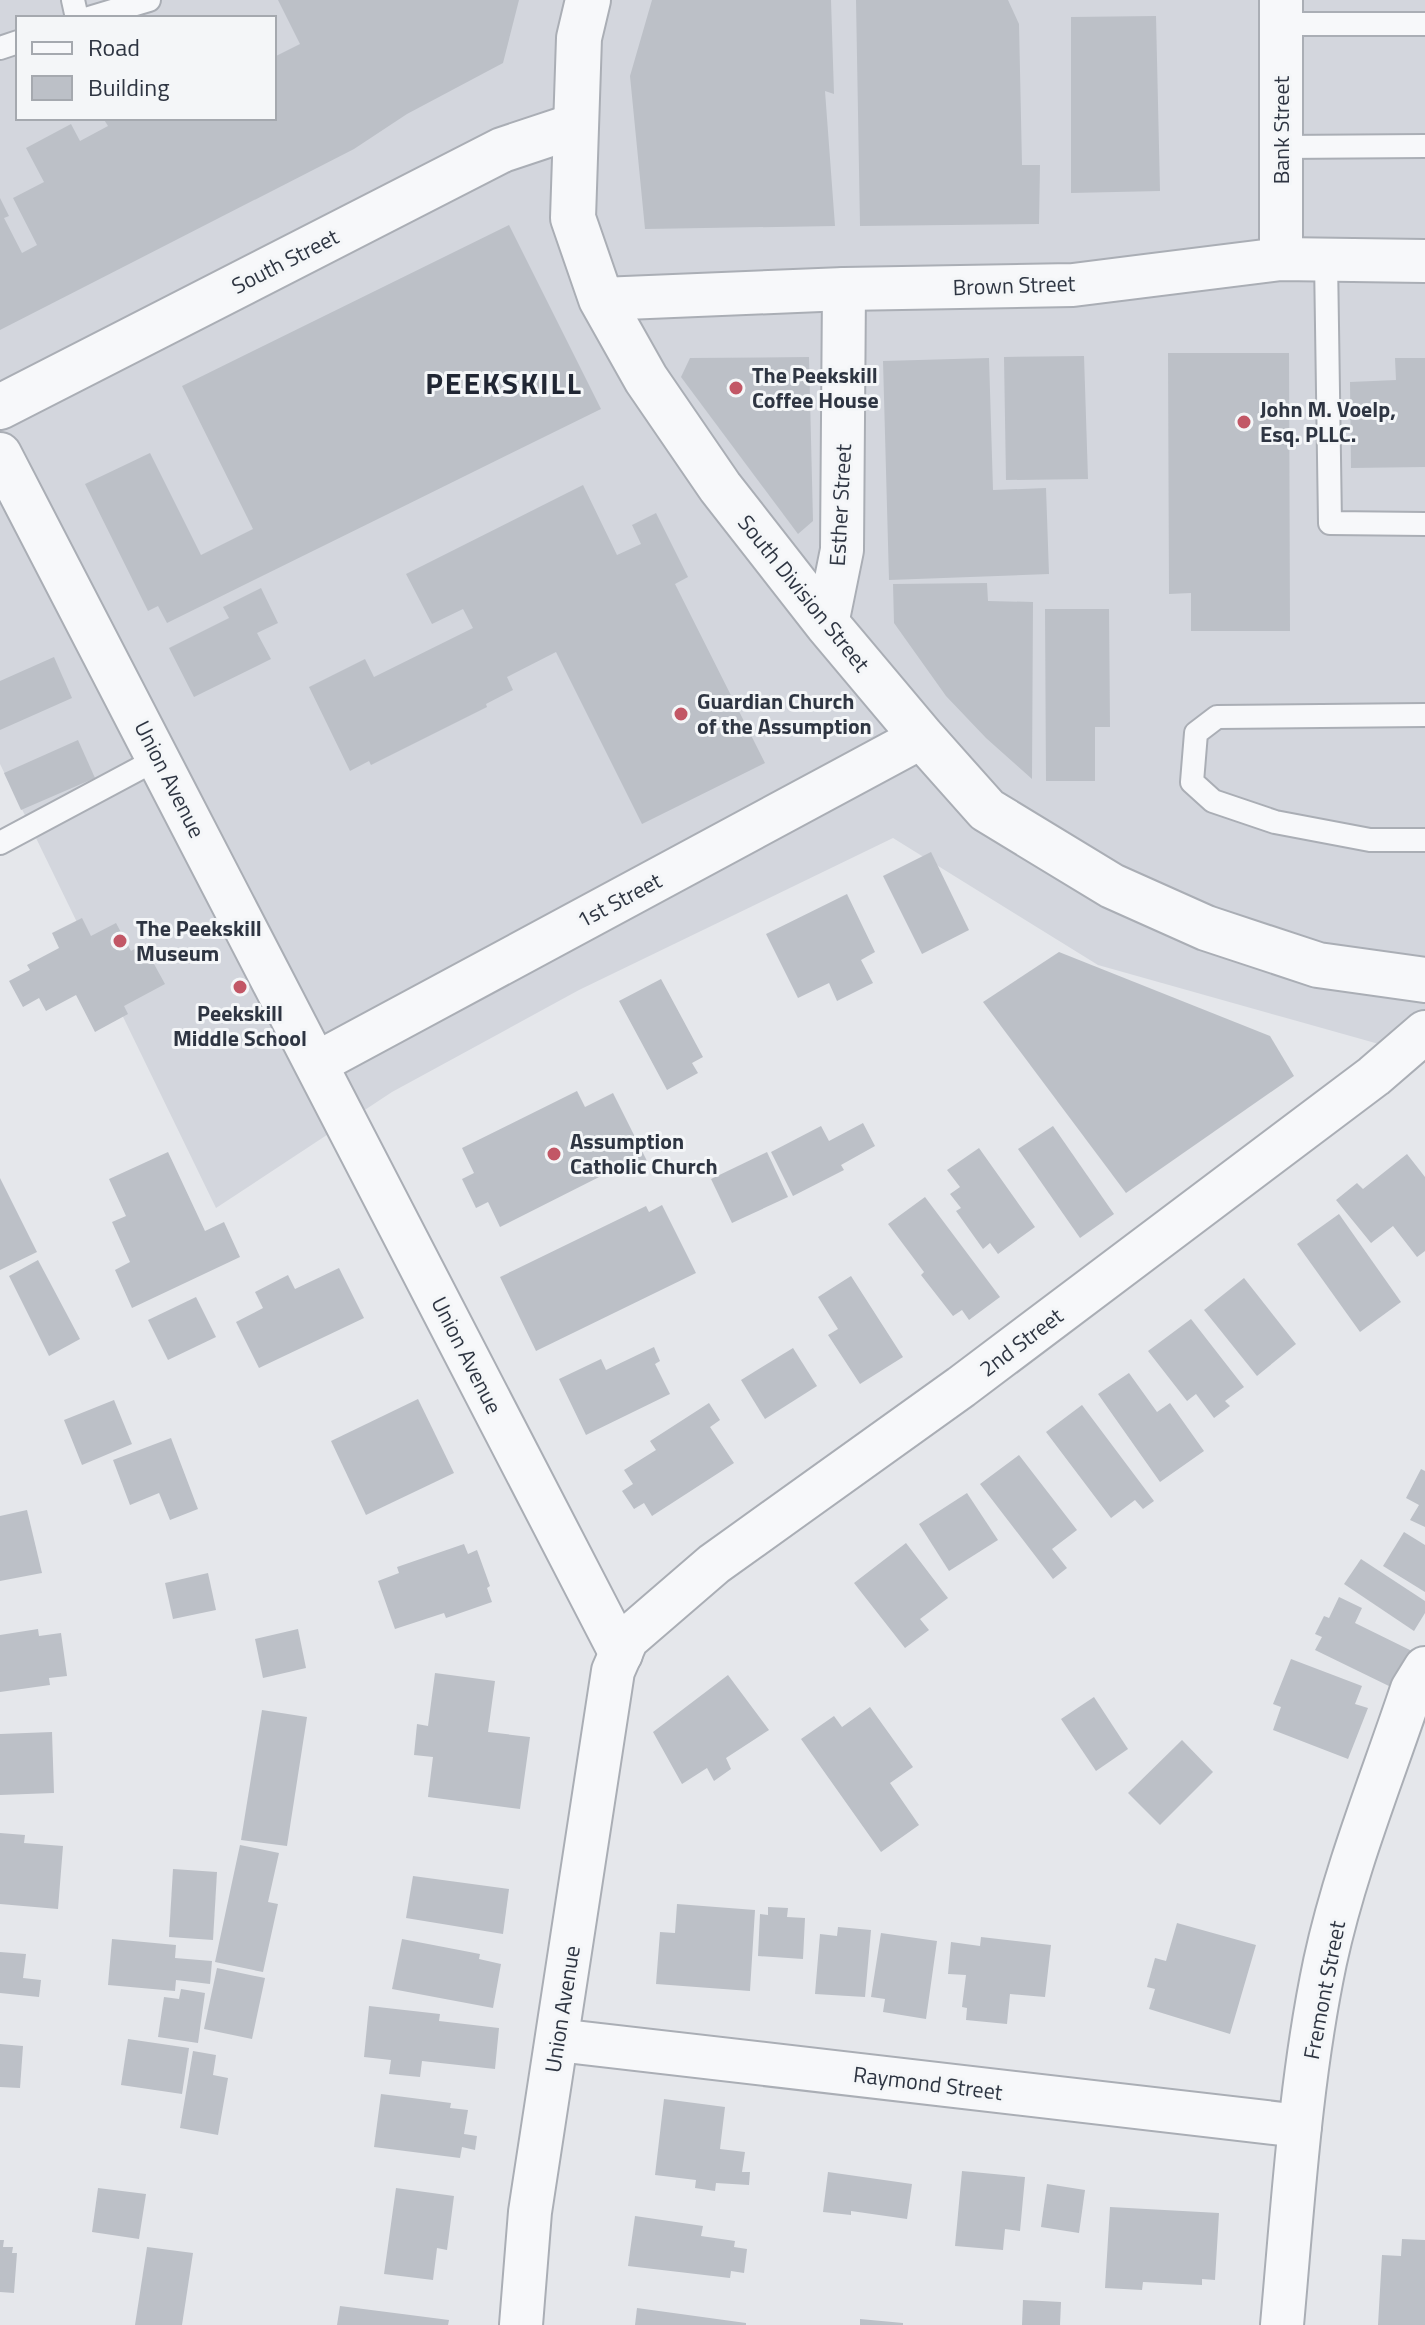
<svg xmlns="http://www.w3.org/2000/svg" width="1425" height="2325" viewBox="0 0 1425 2325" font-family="'Titillium Web',sans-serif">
<rect width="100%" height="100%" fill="#e5e7eb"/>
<path fill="#d3d6dd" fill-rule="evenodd" d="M0 0H1425V1057L1098 965 893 838 579 990 392 1092 216 1208 0 764ZM18 18H274V118H18Z"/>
<g fill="#bcc0c7">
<polygon points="278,0 519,0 503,63 407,114 354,149 0,330 0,198 9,216 4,218 22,253 37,245 13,198 44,182 26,148 71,124 80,141 108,126 103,118 274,118 274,57 300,44"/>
<polygon points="652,0 831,0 834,94 825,91 835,226 645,229 630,76"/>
<polygon points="856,0 1008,0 1019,24 1022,165 1040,165 1039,224 860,226"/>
<polygon points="1156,16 1160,191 1071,193 1071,17"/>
<polygon points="509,225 601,409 167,623 158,606 148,611 85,484 150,453 201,555 253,529 182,386"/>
<polygon points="1168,353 1289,353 1290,631 1191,631 1191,593 1169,594"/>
<polygon points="1084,356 1088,479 1006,480 1004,357"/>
<polygon points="809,357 813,521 798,534 681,377 690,358"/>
<polygon points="989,358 993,490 1046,488 1049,574 889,580 883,361"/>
<polygon points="1395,358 1425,358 1425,467 1351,468 1350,382 1396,380"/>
<polygon points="583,485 617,555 641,544 632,525 656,513 688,577 675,584 765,763 642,824 556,652 507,677 513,690 486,704 487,707 371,765 369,761 350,771 309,687 365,659 374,677 473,628 463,609 432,624 406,574"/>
<polygon points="987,583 988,601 1033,602 1032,779 986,738 946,696 894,623 893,584"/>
<polygon points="261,588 278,623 257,633 271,659 194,697 169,648 229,618 223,607"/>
<polygon points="1045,609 1109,609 1110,727 1095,727 1095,781 1046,781"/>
<polygon points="54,657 72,698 0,730 0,681"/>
<polygon points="78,740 95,778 21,810 4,773"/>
<polygon points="931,852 969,930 922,954 883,876"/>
<polygon points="847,894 875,952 861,960 873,983 837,1001 829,983 798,998 766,934"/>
<polygon points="82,918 91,936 116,923 131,951 143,944 165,984 124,1006 128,1014 95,1032 76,995 46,1011 39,998 23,1007 9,981 30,970 27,965 59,948 52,933"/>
<polygon points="1059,952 1270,1036 1294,1076 1126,1193 983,1002"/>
<polygon points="661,979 703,1057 692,1063 698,1073 667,1090 619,1001"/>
<polygon points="577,1091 585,1107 613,1093 647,1161 621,1174 617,1168 500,1227 488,1202 476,1208 462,1179 474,1173 462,1148"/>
<polygon points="863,1123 875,1146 841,1165 844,1170 793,1196 771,1152 821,1126 829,1141"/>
<polygon points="1053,1126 1114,1214 1080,1238 1018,1149"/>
<polygon points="979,1148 1035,1227 998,1254 990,1243 983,1249 956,1211 961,1208 950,1194 960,1187 947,1170"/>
<polygon points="168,1152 205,1231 224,1222 240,1257 132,1308 115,1270 130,1262 112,1222 126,1216 109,1179"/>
<polygon points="767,1152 788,1197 732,1223 711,1179"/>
<polygon points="1407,1154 1425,1177 1425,1251 1417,1257 1393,1226 1371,1243 1336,1200 1357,1183 1363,1189"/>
<polygon points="0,1178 37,1252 0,1270"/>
<polygon points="925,1197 1000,1297 969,1320 962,1310 953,1316 921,1275 924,1272 888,1224"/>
<polygon points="662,1205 696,1273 536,1351 500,1277 646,1206 649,1212"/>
<polygon points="1339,1214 1401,1302 1360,1332 1297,1244"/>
<polygon points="38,1260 80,1339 49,1356 9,1276"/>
<polygon points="339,1268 364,1318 259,1368 236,1322 263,1308 255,1292 288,1275 295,1289"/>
<polygon points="851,1276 903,1357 860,1384 828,1335 838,1329 818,1297"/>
<polygon points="1244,1278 1296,1344 1257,1376 1204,1310"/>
<polygon points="196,1297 216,1337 168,1360 148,1320"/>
<polygon points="1191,1319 1244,1387 1225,1401 1230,1406 1214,1418 1196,1394 1187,1401 1148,1351"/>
<polygon points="654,1347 660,1361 655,1364 670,1394 586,1435 559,1379 601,1359 606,1370"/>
<polygon points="793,1348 817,1386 765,1419 741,1380"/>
<polygon points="1129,1373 1157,1412 1170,1403 1204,1451 1160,1482 1098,1394"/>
<polygon points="418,1399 454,1473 366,1515 331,1441"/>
<polygon points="114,1400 132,1444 82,1465 64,1420"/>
<polygon points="709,1403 720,1420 710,1427 734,1463 652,1516 644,1503 634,1509 622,1491 633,1484 624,1470 656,1450 650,1441"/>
<polygon points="1082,1405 1154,1501 1143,1509 1135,1500 1111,1518 1046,1432"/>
<polygon points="171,1438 198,1509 170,1520 159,1493 130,1505 113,1460"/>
<polygon points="1019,1455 1077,1530 1052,1549 1067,1568 1053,1579 980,1484"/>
<polygon points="1421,1469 1425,1471 1425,1527 1410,1520 1419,1505 1406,1498"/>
<polygon points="967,1493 998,1540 949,1571 919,1524"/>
<polygon points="27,1510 42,1573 0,1581 0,1516"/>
<polygon points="1404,1532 1425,1545 1425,1592 1383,1566"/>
<polygon points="906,1543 948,1598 920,1619 929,1630 905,1648 854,1583"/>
<polygon points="464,1544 468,1554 477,1550 490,1586 487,1588 492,1602 446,1618 444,1613 395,1629 378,1581 399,1573 397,1567"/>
<polygon points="1361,1559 1425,1601 1425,1613 1414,1631 1344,1584"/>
<polygon points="208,1573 216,1610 173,1619 165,1583"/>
<polygon points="1339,1597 1362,1608 1355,1623 1412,1651 1393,1688 1315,1650 1322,1637 1315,1634 1324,1616 1329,1618"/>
<polygon points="38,1629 39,1636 61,1633 67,1676 49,1678 50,1685 0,1692 0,1635"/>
<polygon points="298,1629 306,1668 263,1678 255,1639"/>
<polygon points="1291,1659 1362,1686 1355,1704 1368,1708 1348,1759 1273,1730 1281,1707 1273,1704"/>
<polygon points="435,1673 495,1681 488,1732 530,1737 520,1809 428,1797 433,1757 414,1755 417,1724 428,1726"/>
<polygon points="728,1675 769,1730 726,1758 731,1769 714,1781 707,1768 682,1784 653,1732"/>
<polygon points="1094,1697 1128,1749 1096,1771 1061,1719"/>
<polygon points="870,1707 913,1767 890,1783 919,1825 881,1852 801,1739 834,1716 842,1727"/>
<polygon points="262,1710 307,1717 287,1846 241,1840"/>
<polygon points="52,1732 54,1793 0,1795 0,1734"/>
<polygon points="1182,1740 1213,1772 1160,1825 1128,1793"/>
<polygon points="0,1833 25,1835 24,1843 63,1846 58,1909 0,1904"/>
<polygon points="240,1845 279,1853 268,1902 278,1904 263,1972 215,1962"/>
<polygon points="173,1869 217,1872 213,1940 169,1937"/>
<polygon points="413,1876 509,1889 503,1934 406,1918"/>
<polygon points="677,1904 755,1910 750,1991 656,1984 660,1932 675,1933"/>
<polygon points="768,1907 788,1908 787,1917 805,1918 803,1959 758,1956 760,1914 768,1915"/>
<polygon points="1177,1923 1256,1945 1230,2034 1149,2009 1155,1989 1147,1987 1155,1958 1166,1961"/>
<polygon points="838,1927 871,1930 865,1997 815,1994 820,1934 837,1936"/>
<polygon points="881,1933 937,1941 926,2019 883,2012 885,1999 871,1997"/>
<polygon points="981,1937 1051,1945 1045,1997 1010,1994 1007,2024 966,2020 967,2008 962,2007 966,1975 948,1974 951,1942 980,1946"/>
<polygon points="112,1939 176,1945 175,1958 212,1961 210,1984 176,1980 175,1991 108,1985"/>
<polygon points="402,1939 480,1954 479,1959 501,1964 493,2008 392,1989"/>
<polygon points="0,1952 26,1954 23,1978 41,1980 39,1997 0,1993"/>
<polygon points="217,1968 265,1978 252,2039 204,2029"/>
<polygon points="181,1989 205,1993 198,2043 158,2037 164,1997 179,1999"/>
<polygon points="369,2006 440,2014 439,2021 499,2028 495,2069 422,2061 420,2077 389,2074 391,2060 364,2057"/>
<polygon points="128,2039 189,2048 182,2094 121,2085"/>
<polygon points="0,2044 23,2046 20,2088 0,2087"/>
<polygon points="193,2051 216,2055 213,2075 228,2078 218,2135 180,2128"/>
<polygon points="381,2094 451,2103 450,2108 468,2110 464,2134 477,2136 475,2150 462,2147 460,2158 374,2147"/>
<polygon points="664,2099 725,2107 720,2149 745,2152 742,2172 750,2172 749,2185 716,2183 715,2191 695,2188 696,2180 655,2175"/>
<polygon points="962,2171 1025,2177 1020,2231 1005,2229 1003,2250 955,2246"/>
<polygon points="828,2172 912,2184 907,2219 851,2211 851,2215 823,2212"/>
<polygon points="1047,2184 1085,2190 1079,2233 1041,2227"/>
<polygon points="98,2188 146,2194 139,2239 92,2232"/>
<polygon points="396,2188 454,2196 447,2250 437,2248 433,2280 384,2274"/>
<polygon points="1110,2207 1219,2213 1215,2280 1202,2279 1202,2285 1143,2282 1142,2290 1105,2288"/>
<polygon points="635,2216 703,2226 701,2236 735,2241 734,2247 747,2249 744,2273 731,2271 730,2278 628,2266"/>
<polygon points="1402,2239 1425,2240 1425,2325 1378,2325 1382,2255 1401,2256"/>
<polygon points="0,2240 4,2240 3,2247 13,2247 12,2253 17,2253 14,2293 0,2292"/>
<polygon points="147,2247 193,2253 182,2325 135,2325"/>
<polygon points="1023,2300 1061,2302 1060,2325 1022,2325"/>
<polygon points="340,2306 449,2320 448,2325 337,2325"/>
<polygon points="637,2308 746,2323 746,2325 635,2325"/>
<polygon points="860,2319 903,2323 903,2325 860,2325"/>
</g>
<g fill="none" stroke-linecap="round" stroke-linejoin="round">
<defs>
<g id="service">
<polyline points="73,0 77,18"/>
<polyline points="89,18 149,0"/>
<polyline points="1281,24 1425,24"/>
<polyline points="0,48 18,42"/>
<polyline points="1281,147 1425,146"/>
<polyline points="1326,260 1330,523 1425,524"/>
<polyline points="1425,715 1217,717 1196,733 1192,782 1213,801 1275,822 1370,840 1425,840"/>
<polyline points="0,843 159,758"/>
</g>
<g id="minor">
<polyline points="1281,0 1281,259"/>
<polyline points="601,299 844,289 1073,285 1281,259 1425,261"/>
<polyline points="0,454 621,1654"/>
<polyline points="827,624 842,550 844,289"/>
<polyline points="317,1063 922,737"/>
<polyline points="557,2040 1300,2126"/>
<polyline points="521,2325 530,2212 613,1671 627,1639 714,1564 961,1387 1374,1076 1425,1032"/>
<path d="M1282 2325C1293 2204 1300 2081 1325 1962 1345 1869 1382 1779 1412 1689L1425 1668"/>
</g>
<g id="tertiary">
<polyline points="588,0 579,38 573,218 601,299 646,379 720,487 827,624 922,737 987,810 1112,886 1206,928 1318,965 1425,980"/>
<polyline points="0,407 502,150 574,126"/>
</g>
</defs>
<use href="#service" stroke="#aaaeb5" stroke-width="26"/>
<use href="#minor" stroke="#aaaeb5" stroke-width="46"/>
<use href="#tertiary" stroke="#aaaeb5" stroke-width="48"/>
<use href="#service" stroke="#f7f8fa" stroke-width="22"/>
<use href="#minor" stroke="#f7f8fa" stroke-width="42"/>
<use href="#tertiary" stroke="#f7f8fa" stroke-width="44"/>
</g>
<g fill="#c25766" stroke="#f4f6f8" stroke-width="3">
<circle cx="736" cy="388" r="8"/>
<circle cx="1244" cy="422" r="8"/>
<circle cx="681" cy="714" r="8"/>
<circle cx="120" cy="941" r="8"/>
<circle cx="240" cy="987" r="8"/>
<circle cx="554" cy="1154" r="8"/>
</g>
<g text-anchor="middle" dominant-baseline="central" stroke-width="6" stroke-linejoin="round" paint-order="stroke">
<g font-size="22" fill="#2e3542" stroke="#f4f6f8">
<text transform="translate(1281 130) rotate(-90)">Bank Street</text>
<text transform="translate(285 261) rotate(-27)">South Street</text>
<text transform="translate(1014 285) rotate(-2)">Brown Street</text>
<text transform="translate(840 505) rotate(-87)">Esther Street</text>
<text transform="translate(804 593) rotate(51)">South Division Street</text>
<text transform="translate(170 779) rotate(63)">Union Avenue</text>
<text transform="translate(619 900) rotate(-28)">1st Street</text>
<text transform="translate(1021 1342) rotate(-37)">2nd Street</text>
<text transform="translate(467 1355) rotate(63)">Union Avenue</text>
<text transform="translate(1324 1990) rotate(-79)">Fremont Street</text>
<text transform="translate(562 2009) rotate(-81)">Union Avenue</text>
<text transform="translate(928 2083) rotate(7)">Raymond Street</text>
</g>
<g font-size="22" font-weight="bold" fill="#2e3542" stroke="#f4f6f8" text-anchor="start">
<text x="752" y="375">The Peekskill<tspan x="752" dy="25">Coffee House</tspan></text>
<text x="1260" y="409">John M. Voelp,<tspan x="1260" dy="25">Esq. PLLC.</tspan></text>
<text x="697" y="701">Guardian Church<tspan x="697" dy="25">of the Assumption</tspan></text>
<text x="136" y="928">The Peekskill<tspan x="136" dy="25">Museum</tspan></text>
<text x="240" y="1013" text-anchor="middle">Peekskill<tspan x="240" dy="25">Middle School</tspan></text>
<text x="570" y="1141">Assumption<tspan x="570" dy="25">Catholic Church</tspan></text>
</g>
<g font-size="30" font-weight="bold" letter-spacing="2" fill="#202633" stroke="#f4f6f8">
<text x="504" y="383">PEEKSKILL</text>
</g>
</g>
<rect x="16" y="16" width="260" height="104" fill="#f4f6f8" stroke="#a5a9af" stroke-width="2"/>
<rect x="32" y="42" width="40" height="12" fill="#f7f8fa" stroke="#a5a9af" stroke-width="2"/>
<text x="88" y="56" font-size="24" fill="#2e3542">Road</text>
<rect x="32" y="76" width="40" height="24" fill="#bcc0c7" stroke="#a5a9af" stroke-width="2"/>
<text x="88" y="96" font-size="24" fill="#2e3542">Building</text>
</svg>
